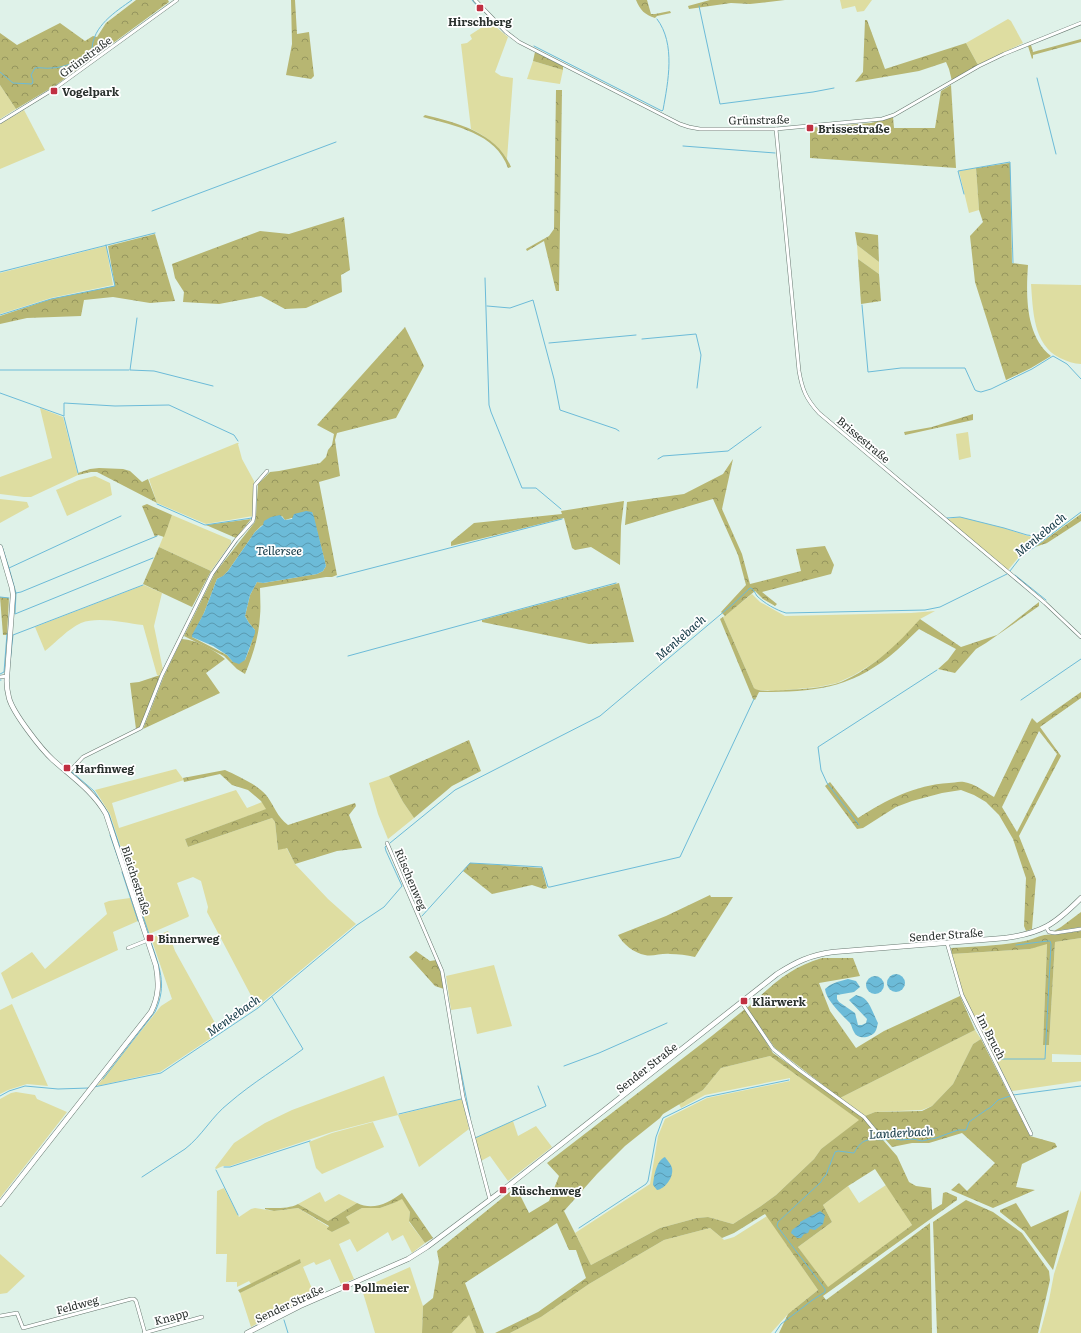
<svg xmlns="http://www.w3.org/2000/svg" width="1081" height="1333" viewBox="0 0 1081 1333" font-family="Literata,serif">
<defs>
<pattern id="forest-crowns" width="20" height="18" patternUnits="userSpaceOnUse"><rect width="20" height="18" fill="#b7b672"/><path d="M2 6a3 3 0 1 1 6 0M12 15a3 3 0 1 1 6 0" fill="none" stroke="#95955e"/></pattern>
<pattern id="water-waves" width="16" height="10" patternUnits="userSpaceOnUse"><rect width="16" height="10" fill="#6cbbd8"/><path d="M0 5q4-4 8 0t8 0" fill="none" stroke="#5999b0"/></pattern>
</defs>
<rect width="100%" height="100%" fill="#dff2e9"/>
<g fill="#dedda1">
<polygon points="840,0 872,0 864,11 857,12 855,6 842,9"/>
<polygon points="1008,19 1011,21 1023,43 978,65 966,43"/>
<path d="M490 22 508 37 495 72 501 76 513 78 507 159C499 146 486 136 471 129L461 44 467 43 472 39 470 35Z"/>
<polygon points="533,61 563,70 560,84 527,79"/>
<polygon points="0,85 16,109 0,119"/>
<polygon points="24,110 45,150 0,169 0,124"/>
<polygon points="976,168 979,210 969,213 959,171"/>
<polygon points="857,245 879,262 879,274 858,259"/>
<polygon points="106,246 113,285 51,298 0,314 0,273"/>
<path d="M1031 284 1081 285V364C1074 364 1067 361 1060 358 1033 345 1033 310 1031 284Z"/>
<polygon points="40,408 63,417 78,475 31,497 24,497 0,494 0,477 52,458"/>
<polygon points="968,432 971,457 959,460 956,434"/>
<polygon points="237,443 239,443 238,444 242,459 254,481 253,516 206,524 157,503 149,479"/>
<polygon points="95,476 110,483 112,495 67,516 56,490 79,480"/>
<polygon points="0,499 27,502 29,507 0,523"/>
<polygon points="172,515 231,540 231,543 211,571 159,547"/>
<polygon points="960,517 1004,528 1028,536 1040,538 1018,558 1008,570 947,519"/>
<path d="M144 585 162 593 154 626 163 670 160 675H157L143 625C125 623 98 616 81 623 68 629 56 642 45 651L35 627Z"/>
<polygon points="752,594 760,602 785,616 911,613 935,611 920,619 908,634 887,653 872,664 854,675 837,683 818,687 775,691 756,690 754,688 723,617"/>
<polygon points="176,769 184,780 112,803 119,828 236,790 247,808 262,802 267,809 185,839 188,847 272,818 275,822 278,850 286,847 295,864 328,899 356,924 257,1007 207,912 208,907 201,881 193,877 177,883 189,916 188,917 149,934 110,814 95,790"/>
<polygon points="389,776 403,802 414,818 388,839 378,814 369,783"/>
<polygon points="130,898 138,921 113,932 118,950 12,999 1,973 32,952 45,969 107,914 104,903 109,901"/>
<polygon points="168,931 175,951 220,1032 160,1072 97,1086 161,1006 172,999 151,938"/>
<polygon points="1081,938 1081,1055 1052,1054 1052,1062 1081,1062 1081,1081 1012,1091 963,995 952,954 1030,949 1047,943 1043,1045 1049,1045 1055,942"/>
<polygon points="494,965 512,1026 477,1034 471,1007 451,1010 446,976"/>
<polygon points="12,1004 48,1086 27,1084 8,1090 0,1094 0,1010"/>
<polygon points="975,1030 981,1039 973,1044 953,1084 932,1106 922,1110 875,1112 865,1116 840,1098"/>
<polygon points="770,1056 860,1120 821,1149 814,1159 776,1195 761,1206 733,1224 708,1217 697,1218 660,1228 591,1265 575,1233 650,1184 658,1136 665,1119 707,1098 790,1081 790,1078 705,1095 681,1108 679,1104 703,1090 721,1068"/>
<polygon points="384,1076 398,1115 462,1099 469,1129 419,1167 398,1115 332,1132 230,1166 223,1166 216,1169 215,1168 234,1143 265,1123 292,1110"/>
<polygon points="16,1092 35,1095 37,1099 67,1112 0,1198 0,1099 11,1093"/>
<polygon points="513,1121 518,1136 536,1126 552,1147 508,1181 490,1156 481,1161 475,1138"/>
<polygon points="373,1122 384,1147 322,1174 316,1168 309,1142 332,1133"/>
<polygon points="886,1185 912,1225 828,1288 798,1247 832,1222 823,1205 848,1186 859,1203"/>
<polygon points="224,1188 239,1217 251,1209 255,1208 274,1211 298,1208 329,1227 332,1232 350,1223 346,1217 362,1208 380,1208 394,1203 402,1198 410,1212 409,1222 425,1243 412,1253 403,1235 392,1241 388,1232 357,1252 350,1239 339,1244 354,1279 341,1284 330,1259 316,1265 314,1262 303,1267 315,1296 281,1310 251,1327 240,1293 301,1263 300,1260 251,1284 249,1281 237,1287 237,1282 226,1282 227,1254 216,1254 217,1191"/>
<polygon points="1081,1190 1081,1333 1040,1333 1049,1300 1054,1274"/>
<polygon points="320,1192 325,1202 339,1194 357,1203 328,1221 298,1204"/>
<polygon points="767,1216 818,1290 788,1314 771,1333 510,1333 541,1317 589,1284 664,1240 710,1228 722,1238 724,1240 734,1237"/>
<polygon points="0,1254 25,1276 7,1293 0,1294"/>
<polygon points="410,1267 423,1306 422,1333 375,1333 361,1286 374,1283"/>
<polygon points="469,1314 476,1333 452,1333"/>
</g>
<g fill="url(#forest-crowns)" fill-rule="evenodd">
<polygon points="136,0 168,0 169,2 56,85 16,109 0,85 0,33 17,45 60,23 85,41 93,36 97,37 106,23"/>
<polygon points="291,0 295,0 297,34 309,32 314,76 311,79 286,75 292,44"/>
<path d="M636 0H647L651 14H655L670 11 671 13 657 16 655 18C645 15 640 10 636 0Z"/>
<polygon points="710,0 785,0 750,4 731,3 689,9 688,6"/>
<polygon points="865,20 867,20 885,69 966,43 978,65 952,81 949,69 946,62 919,71 855,82 863,72"/>
<polygon points="1081,39 1081,42 1033,55 1033,58 1032,59 1028,46 1031,45 1033,52"/>
<polygon points="535,52 563,66 563,70 533,61"/>
<polygon points="951,85 956,168 810,158 810,128 871,123 893,117 894,128 935,128 941,91"/>
<polygon points="556,90 562,90 559,291 556,291 544,241 527,251 526,249 549,236 554,229"/>
<path d="M425 115C458 123 497 133 511 167L508 168C496 133 455 126 423 117Z"/>
<path d="M1009 163H1010L1012 263 1028 265C1026 294 1025 336 1051 356L1031 368 1006 380 975 282 970 236 983 222 979 210 976 168Z"/>
<polygon points="344,217 350,270 341,275 342,292 306,308 285,309 261,296 219,304 183,302 184,292 175,278 172,264 260,231 289,234"/>
<polygon points="855,232 878,235 879,262 857,245"/>
<polygon points="155,234 175,301 150,303 113,297 84,300 81,316 27,318 0,324 0,316 51,299 115,286 108,246"/>
<polygon points="858,259 879,274 881,301 861,304"/>
<path d="M405 327 424 366 396 418 337 433 335 440 340 476 319 482 337 575 332 577H326L260 588C260 597 261 607 260 616 259 636 253 655 245 674L237 669 224 656 184 636 215 573 255 522 256 516 258 484 270 472 279 471 320 463 326 457 328 450 332 445 334 434 317 425ZM312 512 326 566 323 571 317 574 263 583 257 582 250 595 245 616 249 623 255 630 249 650 245 660 233 662 227 655 192 637 204 613 217 579 223 576 228 571 255 532 261 526 282 516 285 520Z"/>
<polygon points="973,414 973,420 905,435 904,432 932,427"/>
<polygon points="733,459 722,509 742,554 750,584 801,571 796,549 825,546 834,565 831,574 762,592 777,604 775,606 763,599 755,591 725,616 721,612 746,585 738,555 713,499 625,525 627,502 684,494 723,474"/>
<polygon points="99,468 123,469 130,471 142,482 148,479 157,503 97,472 91,472 78,475 78,473 90,469"/>
<polygon points="624,501 621,526 620,565 591,547 575,550 572,548 564,518 451,546 451,542 474,523 562,514 561,511"/>
<polygon points="147,504 172,515 164,537 158,535 155,537 142,506"/>
<polygon points="1081,514 1081,521 1047,543 1035,547"/>
<polygon points="251,519 236,538 206,525"/>
<polygon points="159,547 211,571 192,607 143,584"/>
<polygon points="619,583 634,642 589,644 482,622 482,620"/>
<polygon points="0,597 9,598 7,635 3,635"/>
<path d="M1039 602V606L986 643 976 649 955 673 938 669 948 660 956 649 919 629C909 638 900 648 890 656 847 690 811 692 759 692L755 700 753 699 720 619 723 617 754 688C760 693 779 690 787 690 803 689 820 688 835 684 867 674 899 643 920 619L961 647 997 635Z"/>
<path d="M182 639C197 640 214 650 225 659L206 673 220 693 143 729 164 676Z"/>
<polygon points="160,675 141,726 136,729 130,683 139,682"/>
<path d="M1081 692V698L1040 727 1061 756 1019 836 1036 879 1032 929 1026 931 1024 926 1026 878 1013 839 999 815 986 802 974 795 961 790 942 793 912 801 896 807 863 828 857 829 825 786 830 782 858 818C886 800 915 785 949 783 953 783 959 781 964 782 975 784 984 791 994 797L1032 718 1037 723ZM1039 731 1057 754 1017 832 1002 807Z"/>
<polygon points="469,740 481,771 452,786 414,818 403,802 389,776"/>
<path d="M225 770C236 775 258 785 266 795 274 805 277 817 288 825L355 803 356 806 349 815 362 848 337 851 295 864 287 848 278 850 275 822 272 818 188 847 185 839 266 809 261 801 248 790 232 785 220 774 184 782 183 778Z"/>
<polygon points="470,863 542,868 547,888 544,889 532,885 492,894 463,871"/>
<path d="M710 895 711 897H733L695 957C687 955 678 954 670 954 662 953 652 957 645 955 634 953 623 944 618 935L666 916Z"/>
<polygon points="1081,912 1081,927 1054,931 1061,927"/>
<path d="M1081 931V938L1055 942 1049 1045H1043L1047 944 1030 949 952 954 951 948C977 946 1004 946 1029 940 1036 938 1046 933 1053 935Z"/>
<polygon points="416,951 430,961 437,960 442,972 444,989 435,986 409,957"/>
<path d="M822 958H853L860 976 819 983 830 1011 856 1048 884 1031 960 996 975 1030 840 1098 775 1048 747 1008C771 986 790 967 822 958Z"/>
<path d="M745 1009 773 1053 863 1117 897 1156 909 1182 916 1186 931 1188 932 1210 942 1204 943 1193 946 1192 957 1197V1200L823 1296 826 1300 930 1223 932 1333H779L788 1314 818 1290 765 1214 734 1233 722 1238 710 1228 664 1240 589 1284 541 1317 510 1333H495L538 1312 586 1278 576 1250H569L557 1223 465 1283 484 1333H476L469 1315 452 1333H422L423 1306 433 1298 439 1262 437 1251 516 1187 529 1213 549 1201 559 1176 547 1163 713 1035ZM770 1056 859 1120 821 1149 814 1159 776 1195 761 1206 733 1224 708 1217 697 1218 660 1228 591 1265 564 1211 597 1174 625 1146 660 1118 663 1114 703 1090 721 1068ZM875 1169 912 1225 828 1287 798 1247 832 1222 823 1205 848 1186Z"/>
<polygon points="981,1039 1030,1136 1055,1143 1057,1147 1022,1164 1016,1187 1035,1190 993,1208 951,1190 959,1183 967,1191 995,1163 962,1133 929,1143 912,1143 892,1147 865,1116 875,1112 922,1111 932,1106 953,1084 973,1044"/>
<path d="M402 1193 433 1238 425 1243 409 1221 410 1212 402 1199 394 1203 380 1208H362L346 1217 350 1223 332 1232 327 1229 329 1226 298 1208 274 1211 265 1209V1208C275 1208 289 1209 298 1204L328 1221 357 1203C373 1211 389 1203 402 1193Z"/>
<polygon points="966,1200 993,1212 1022,1233 1049,1271 1050,1280 1038,1333 937,1333 933,1222"/>
<polygon points="1016,1203 1031,1227 1069,1210 1053,1270 1024,1231 1000,1212 1000,1210"/>
<polygon points="300,1259 301,1263 240,1293 238,1290"/>
</g>
<g fill="url(#water-waves)">
<polygon points="306,511 312,512 314,517 326,566 323,571 317,574 263,583 257,582 250,595 245,616 249,623 255,630 255,633 245,660 239,664 233,662 227,655 213,646 192,637 192,635 204,613 217,579 223,576 228,571 255,532 263,525 264,521 271,517 280,515 285,520 292,519 294,514"/>
<circle cx="896" cy="983" r="9"/>
<circle cx="875" cy="985" r="9"/>
<path d="M848 979 856 981 860 987 854 992 837 995V999L839 1002 855 1013 858 1025H862L866 1023 867 1019 849 1000 856 995C858 996 860 996 862 997 870 1001 874 1016 878 1023 877 1026 877 1029 875 1032 870 1038 858 1040 854 1032 852 1029 852 1026 850 1023 842 1015 826 1000 825 989L830 985 837 982Z"/>
<path d="M665 1157C667 1160 671 1164 672 1168 674 1177 665 1189 657 1190L653 1185C654 1176 656 1161 665 1157Z"/>
<polygon points="820,1211 825,1215 823,1224 815,1230 810,1229 808,1233 804,1234 801,1238 797,1238 791,1233 792,1230 800,1224 800,1222"/>
</g>
<g fill="none" stroke-linecap="round" stroke-linejoin="round">
<g stroke="#6cbbd8" stroke-width="1">
<polyline points="472,0 478,7"/>
<polyline points="699,6 720,104 813,92 834,88"/>
<path d="M534 46 662 111 663 110C668 82 676 44 657 19"/>
<path d="M0 72 13 83 32 84 33 81 31 75 35 68C41 67 46 69 51 68 58 68 65 66 70 64L76 65 81 57 85 56 92 49C93 26 115 12 132 0"/>
<polyline points="1037,78 1056,154"/>
<polyline points="683,146 775,153"/>
<polyline points="964,194 958,171 1010,162 1013,263"/>
<polyline points="152,211 336,142"/>
<polyline points="0,272 155,233"/>
<polyline points="485,278 489,405 491,412 522,488 536,488 561,509"/>
<polyline points="862,305 868,372 901,368 965,368 975,390 977,391 981,392 991,389 1032,369 1053,356 1067,364 1081,379"/>
<polyline points="487,306 510,308 533,300 554,379 560,410 616,429 619,431"/>
<polyline points="0,315 51,299 115,286 106,245"/>
<polyline points="137,318 130,370 154,371 213,386"/>
<polyline points="642,339 696,334 701,355 697,388"/>
<polyline points="549,343 636,335"/>
<polyline points="0,370 129,370"/>
<polyline points="0,393 64,416 64,403 115,406 169,405 234,435 238,441"/>
<polyline points="64,417 78,473"/>
<polyline points="658,459 663,456 728,451 761,427"/>
<polyline points="157,504 205,525 252,518"/>
<polyline points="947,518 960,517 1004,528 1027,535 1042,537"/>
<polyline points="2,546 9,568 121,516"/>
<polyline points="9,568 16,593 15,614 153,558"/>
<polyline points="1010,571 1020,558 1081,512"/>
<polyline points="1015,575 1046,600"/>
<polyline points="337,577 562,519"/>
<polyline points="16,593 21,592 157,536"/>
<polyline points="0,597 9,598"/>
<polyline points="348,656 616,583"/>
<polyline points="10,663 13,635 143,585"/>
<polyline points="0,674 4,672 7,634"/>
<polyline points="0,680 1,680"/>
<polyline points="1021,700 1081,659"/>
<polyline points="72,772 94,791 109,814 149,934"/>
<polyline points="859,825 827,783 821,770 818,747 937,670"/>
<polyline points="110,835 120,864"/>
<path d="M390 843 455 790 600 716 733 604 750 588H751C754 590 755 593 757 596 764 603 776 610 786 613L925 610 940 607 1007 574"/>
<polyline points="122,872 138,921"/>
<polyline points="422,916 470,863 542,867 548,887 550,887 680,857 754,699"/>
<polyline points="996,1059 1045,1059 1051,944 1050,941 1048,941 1016,945"/>
<polyline points="459,1061 470,1117"/>
<polyline points="564,1066 599,1053 667,1023"/>
<path d="M103 1079 155 1012C168 984 159 967 150 939"/>
<polyline points="94,1087 161,1073 258,1008 357,925 384,907 402,886 386,851 385,847 386,846"/>
<polyline points="0,1096 9,1091 25,1086 58,1089 89,1088"/>
<polyline points="399,1114 461,1099"/>
<polyline points="475,1138 546,1106 538,1086"/>
<polyline points="224,1167 230,1167 310,1141"/>
<polyline points="216,1170 238,1215"/>
<path d="M142 1177 185 1149C202 1136 212 1116 229 1103 252 1083 279 1067 303 1049L272 997"/>
<polyline points="579,1228 646,1184 648,1181 656,1137 663,1118 706,1097 789,1080"/>
<polyline points="284,1320 288,1333"/>
<path d="M775 1333 781 1324 806 1305 811 1301 825 1292V1289L777 1226 778 1222 821 1182 823 1178 826 1175 835 1152 838 1151 854 1153C865 1131 878 1144 892 1138L901 1140 913 1139 922 1141 936 1138 958 1130H966L969 1122 986 1110 991 1107 998 1100 1013 1095 1081 1086"/>
</g>
<defs>
<g id="street">
<polyline points="475,0 506,32 519,42 680,124 689,127 700,129 776,129 882,119 894,115 979,66 1004,54 1081,23"/>
<polyline points="0,122 57,87 177,0"/>
<path d="M776 129 799 371C802 389 806 399 819 413L1045 603 1081 637"/>
<polyline points="0,677 7,676"/>
<polyline points="68,773 83,757 141,728 162,675 212,574 236,540 253,521 254,516 255,485 267,471"/>
<polyline points="387,843 442,971 463,1097 490,1200"/>
<polyline points="1046,927 1049,932 1055,933 1081,929"/>
<polyline points="947,943 962,995 1031,1134"/>
<polyline points="128,948 148,940"/>
<polyline points="742,1003 773,1049 798,1069 864,1117 878,1134"/>
<polyline points="0,1316 17,1313 23,1328 131,1299 134,1299 136,1301 145,1333"/>
<polyline points="144,1333 202,1317"/>
</g>
<g id="secondary">
<path d="M0 547 12 588 13 595 7 676C6 684 7 690 9 698 13 713 41 749 53 760 72 777 93 791 106 814L156 966C159 983 159 996 151 1012L0 1204"/>
<path d="M247 1333 300 1306 408 1259 427 1247 503 1190 777 974C796 962 810 955 833 952L1005 938C1042 933 1054 925 1081 898"/>
</g>
</defs>
<use href="#street" stroke="#687971" stroke-width="4"/>
<use href="#secondary" stroke="#687971" stroke-width="5.5"/>
<use href="#street" stroke="#fff" stroke-width="3"/>
<use href="#secondary" stroke="#fff" stroke-width="4.5"/>
</g>
<g fill="#c03042" stroke="#fff" stroke-width="1.5">
<rect x="476" y="4" width="8" height="8" rx="2"/>
<rect x="50" y="87" width="8" height="8" rx="2"/>
<rect x="806" y="124" width="8" height="8" rx="2"/>
<rect x="63" y="764" width="8" height="8" rx="2"/>
<rect x="146" y="934" width="8" height="8" rx="2"/>
<rect x="740" y="997" width="8" height="8" rx="2"/>
<rect x="499" y="1186" width="8" height="8" rx="2"/>
<rect x="342" y="1283" width="8" height="8" rx="2"/>
</g>
<g text-anchor="middle" dominant-baseline="central" stroke-width="3.5" stroke-linejoin="round" paint-order="stroke">
<g font-size="11" font-weight="bold" fill="#2a312e" stroke="#fff" text-anchor="start">
<text x="480" y="21" text-anchor="middle">Hirschberg</text>
<text x="62" y="91">Vogelpark</text>
<text x="818" y="128">Brissestraße</text>
<text x="75" y="768">Harfinweg</text>
<text x="158" y="938">Binnerweg</text>
<text x="752" y="1001">Klärwerk</text>
<text x="511" y="1190">Rüschenweg</text>
<text x="354" y="1287">Pollmeier</text>
</g>
<g font-size="11" fill="#2a312e" stroke="#fff">
<text transform="translate(85 56) rotate(-36)">Grünstraße</text>
<text transform="translate(759 119) rotate(-1)">Grünstraße</text>
<text transform="translate(864 439) rotate(40)">Brissestraße</text>
<text transform="translate(412 879) rotate(67)">Rüschenweg</text>
<text transform="translate(137 880) rotate(72)">Bleichestraße</text>
<text transform="translate(946 934) rotate(-4)">Sender Straße</text>
<text transform="translate(992 1036) rotate(63)">Im Bruch</text>
<text transform="translate(646 1067) rotate(-38)">Sender Straße</text>
<text transform="translate(289 1303) rotate(-25)">Sender Straße</text>
<text transform="translate(77 1304) rotate(-15)">Feldweg</text>
<text transform="translate(171 1316) rotate(-15)">Knapp</text>
</g>
<g font-size="12" font-style="italic" fill="#0d3340" stroke="#fff">
<text transform="translate(1040 534) rotate(-39)">Menkebach</text>
<text x="279" y="550">Tellersee</text>
<text transform="translate(680 637) rotate(-41)">Menkebach</text>
<text transform="translate(233 1015) rotate(-35)">Menkebach</text>
<text transform="translate(901 1132) rotate(-3)">Landerbach</text>
</g>
</g>
</svg>
